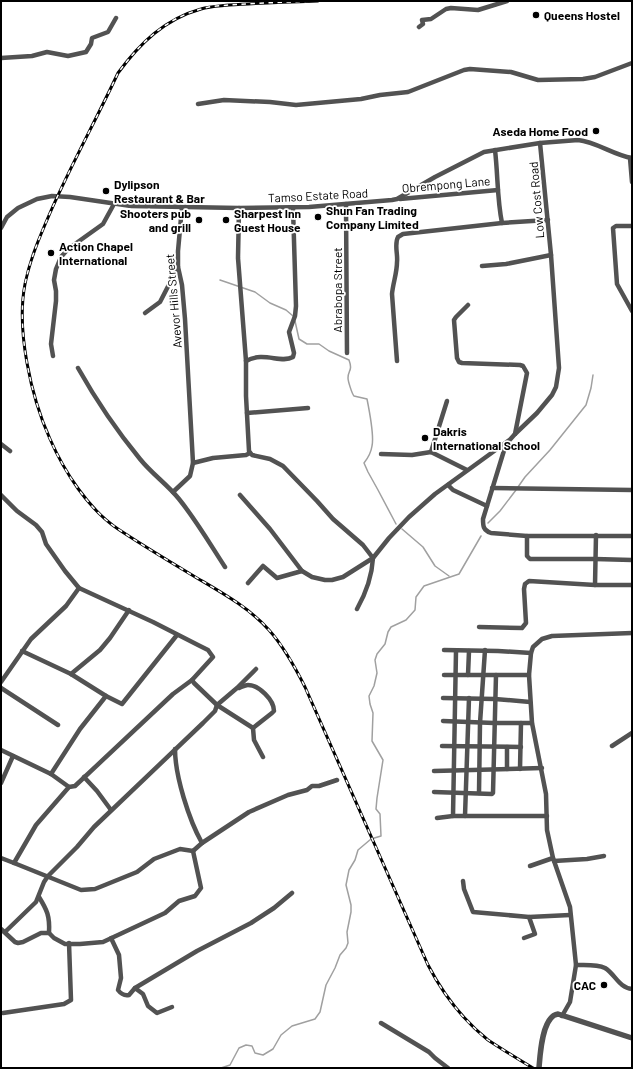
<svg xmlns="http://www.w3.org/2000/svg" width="633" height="1069" viewBox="0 0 633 1069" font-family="Barlow,sans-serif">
<rect width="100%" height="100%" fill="#fff"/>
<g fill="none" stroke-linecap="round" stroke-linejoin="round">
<g stroke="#a0a0a0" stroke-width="1.5">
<polyline points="220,280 255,292 270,303 286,310 293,316"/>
<path d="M295 321 299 339 307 344H319L329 351 349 360C353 371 348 370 348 378 348 381 352 394 354 396L367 399C369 409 374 437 372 446 371 453 368 458 364 463L368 472 378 490 396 524"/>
<polyline points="518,487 525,477 550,450 586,405 591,388 593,375"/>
<polyline points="488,523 500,511 516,490"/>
<polyline points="402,529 423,547 435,566 449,576"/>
<polyline points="221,1068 230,1065 239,1048 246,1045 252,1046 255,1053 263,1055 273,1049 281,1035 292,1026 315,1019 320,1012 326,985 335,968 340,955 346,948 348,943 347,932 351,912 351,905 346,885 349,870 355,860 358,850 371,839 381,836 380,814 376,809 377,798 383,760 372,741 373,713 370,704 369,696 374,686 377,673 375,660 377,654 385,644 388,632 391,627 406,620 415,610 416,597 424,586 459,574 481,536"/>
</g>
<g stroke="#525252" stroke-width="4.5">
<polyline points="419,27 423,24 422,20 431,19 446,9 451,8 478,10 507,1"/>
<polyline points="1,58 32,56 47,52 68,56 86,52 91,44 92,38 108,32 116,18"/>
<polyline points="198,104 224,100 270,102 296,105 361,99 380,95 408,92 464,70 470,69 511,72 538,80 583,79 595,77 632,63"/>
<path d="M540 143 551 255 559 368 556 387 552 395 537 413 515 434 506 444 483 519C483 526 483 530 491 533L527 536H632"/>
<path d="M495 150C498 175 497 199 502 223"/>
<polyline points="630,158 632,182"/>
<polyline points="400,199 498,190"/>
<polyline points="346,204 347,353"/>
<path d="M239 208 238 258 246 361V396L249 451 252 455 270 459 283 466 317 501 333 519 363 545 373 558C372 576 366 593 357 609"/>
<polyline points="632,226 616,226 613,228 617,284 632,311"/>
<path d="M1 228 7 217 18 208 37 199 52 196 70 197 131 206 239 208 309 207 392 200 397 199 435 177 484 152 540 143 578 140C597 142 613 155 632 158"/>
<polyline points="482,266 506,264 551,255"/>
<polyline points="468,305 456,317 454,320 457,358 459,362 462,363 520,365 523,366 527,373 515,434"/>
<polyline points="145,313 160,302 178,267"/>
<polyline points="53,356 51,344 56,301 56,291 54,280 56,269 61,257 68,249 103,224 114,204"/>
<path d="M246 361C264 351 281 364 293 357L294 353 289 332 295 316 296 306 293 208"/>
<path d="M397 361 392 294C393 283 397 273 397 262 398 254 394 244 398 237L403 234 502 223 548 220"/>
<path d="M78 368C96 400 117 431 140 459 152 474 167 484 179 499 196 520 210 544 225 567"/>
<polyline points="247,413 308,408"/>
<polyline points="1,444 10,451"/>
<polyline points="431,452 447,401"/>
<polyline points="381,454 412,455 431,452 467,470"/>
<polyline points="193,463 213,458 246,455 250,453"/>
<polyline points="448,485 453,490 487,506"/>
<polyline points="492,488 632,490"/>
<polyline points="173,492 190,476 193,463 185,319 182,285 178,267 178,251 182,207"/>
<polyline points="1,495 17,511 36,525 42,532 46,544 65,571 79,588 153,622 198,645 208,650 213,657 192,680 194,683 217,705 253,728"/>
<polyline points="240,495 270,529 302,571 312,577 325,580 332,580 343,577 373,558 389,538 409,517 435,494 508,441"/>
<polyline points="527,536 527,556 530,559 595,559 632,560"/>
<polyline points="248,583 263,566 277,578 302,571"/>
<polyline points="595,585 596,535"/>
<polyline points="479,627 522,628 526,623 524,589 525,584 529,581 595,585 632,585"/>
<polyline points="444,650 498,651 531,653"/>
<polyline points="22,651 71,674 106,696 122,704 177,635"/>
<polyline points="71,674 100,650 110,638 129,610"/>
<polyline points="444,675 529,675"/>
<polyline points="468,675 469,651"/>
<polyline points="192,680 173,694 75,786 69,787 36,825 14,863 81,890 95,889 137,872 154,859 180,849 193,851"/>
<polyline points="1,682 31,639 66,606 79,588"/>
<polyline points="1,688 58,725"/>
<path d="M239 688C242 687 245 685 248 685 259 685 274 700 274 711L272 713 253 728 254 740 263 757"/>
<polyline points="443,698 495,699 530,702"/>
<polyline points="443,721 494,723 532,723"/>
<polyline points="442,746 521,747"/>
<polyline points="612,746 632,733"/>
<polyline points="507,747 507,769"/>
<path d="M175 749C175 776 189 820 202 843"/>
<polyline points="1,750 51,774 69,787"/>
<polyline points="520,769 521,723"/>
<polyline points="434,771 542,768"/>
<polyline points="51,774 80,729 106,696"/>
<polyline points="84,777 97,791 111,810"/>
<polyline points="1,783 13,756"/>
<polyline points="434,792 492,794 493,793 496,675"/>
<polyline points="479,793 480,723 485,650"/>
<polyline points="453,816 456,651"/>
<polyline points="465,816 469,698"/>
<polyline points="437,818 453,816 547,816"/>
<polyline points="193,851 202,843 249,812 288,795 307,790 312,786 319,786 337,780"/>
<polyline points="1,858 14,863"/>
<polyline points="554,861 587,859 604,856"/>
<polyline points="530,866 553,858"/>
<polyline points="463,881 464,889 473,912 529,917 570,915"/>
<path d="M39 897C47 910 50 916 49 933"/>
<polyline points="1,929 15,942 18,943 23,942 41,933 49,933 54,938 65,944 80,944 103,942 165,913 179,901 195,896 201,888 193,851"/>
<polyline points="5,932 36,902 44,882 48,876 77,847 94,827 203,723 215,711 217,705 237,688 256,669"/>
<path d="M111 938 119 955 121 978 118 990C121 994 124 996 129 995L135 988 143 994 148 1006 157 1013 172 1007"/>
<polyline points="524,938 535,934 529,917"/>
<path d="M576 965C585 965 597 964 605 968 615 974 619 988 632 989"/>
<polyline points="135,988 197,951 251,923 274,908 292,893"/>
<polyline points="3,1013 64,1004 71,1000 69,943"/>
<polyline points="562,1016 570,1002 576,965 570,907 553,858 547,830 546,794 532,723 529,675 531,653 533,647 542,639 552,636 632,633"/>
<polyline points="381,1023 429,1052 435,1058 448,1068"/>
</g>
<path stroke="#525252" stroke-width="5.5" d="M539 1068C540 1055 542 1016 558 1014L632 1038"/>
<defs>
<path id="rail" d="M318 1C288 2 258 3 229 5 220 6 210 6 201 9 165 19 140 43 118 73 96 120 71 165 50 213 40 236 30 259 25 284 16 330 31 397 50 439 64 471 88 509 118 529 142 545 167 560 192 575 217 590 249 607 269 630 284 647 295 667 305 687L428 965C443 994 463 1020 488 1040 503 1050 518 1059 533 1068"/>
</defs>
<use href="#rail" stroke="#000" stroke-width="3"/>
<use href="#rail" stroke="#fff" stroke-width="1.5" stroke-dasharray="4.5" stroke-linecap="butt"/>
</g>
<g fill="#000" stroke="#fff" stroke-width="1.5">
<circle cx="536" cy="15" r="4"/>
<circle cx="596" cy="131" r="4"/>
<circle cx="106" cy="191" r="4"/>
<circle cx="318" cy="217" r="4"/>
<circle cx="199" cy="220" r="4"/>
<circle cx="226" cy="220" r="4"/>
<circle cx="51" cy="253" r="4"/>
<circle cx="425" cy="438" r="4"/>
<circle cx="604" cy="985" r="4"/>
</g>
<g text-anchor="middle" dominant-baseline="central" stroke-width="3.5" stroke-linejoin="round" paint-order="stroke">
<g font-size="12" font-weight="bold" fill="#000" stroke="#fff" text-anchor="start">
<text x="544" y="15">Queens Hostel</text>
<text x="588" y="131" text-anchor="end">Aseda Home Food</text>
<text x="114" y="184">Dylipson<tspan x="114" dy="14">Restaurant &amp; Bar</tspan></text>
<text x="326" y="210">Shun Fan Trading<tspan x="326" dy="14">Company Limited</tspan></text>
<text x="191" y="213" text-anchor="end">Shooters pub<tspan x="191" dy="14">and grill</tspan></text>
<text x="234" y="213">Sharpest Inn<tspan x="234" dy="14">Guest House</tspan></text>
<text x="59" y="246">Action Chapel<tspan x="59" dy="14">International</tspan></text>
<text x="433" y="431">Dakris<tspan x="433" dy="14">International School</tspan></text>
<text x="596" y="985" text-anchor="end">CAC</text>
</g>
<g font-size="12" fill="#000" stroke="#fff">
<text transform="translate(446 184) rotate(-5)">Obrempong Lane</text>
<text transform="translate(318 195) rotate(-3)">Tamso Estate Road</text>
<text transform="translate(536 200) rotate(-95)">Low Cost Road</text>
<text transform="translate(337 290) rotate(-90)">Abrabopa Street</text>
<text transform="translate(173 301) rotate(-95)">Avevor Hills Street</text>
</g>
</g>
<rect width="633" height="1069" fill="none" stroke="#000000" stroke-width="4"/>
</svg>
